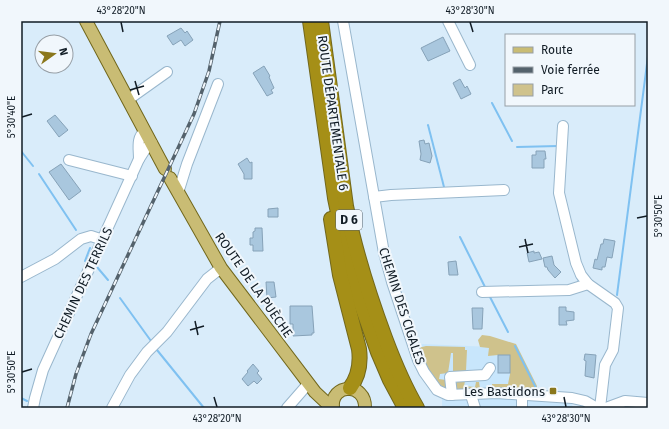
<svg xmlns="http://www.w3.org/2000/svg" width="669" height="429" viewBox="0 0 669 429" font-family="'Fira Sans',sans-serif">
<rect width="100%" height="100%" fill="#d9ecfa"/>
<polygon fill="#c8e6fc" points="421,344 514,348 541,402 572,404 573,408 442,408 442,386 430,369"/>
<g fill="#cfc28c">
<polygon points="482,335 490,336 516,344 537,386 537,389 534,391 455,390 456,383 459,381 465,381 464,386 475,387 476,382 479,382 480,389 492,389 492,384 508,384 510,374 510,355 498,355 488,356 489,348 480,347 478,340"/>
<polygon points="426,346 465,347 465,350 467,350 466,371 453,372 453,353 451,353 448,373 440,374 439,379 446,380 448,387 443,390 428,376 418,348"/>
</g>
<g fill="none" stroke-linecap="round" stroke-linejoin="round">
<g stroke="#7fc1f1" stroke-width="2">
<polyline points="492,103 512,141"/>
<polyline points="428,125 444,187"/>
<polyline points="517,147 558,146"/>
<polyline points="21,151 33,166"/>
<polyline points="39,174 76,230"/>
<polyline points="460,237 485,287"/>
<polyline points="85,261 90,248"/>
<polyline points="97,267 108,280"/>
<polyline points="576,275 580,283"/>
<polyline points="617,295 648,56"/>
<polyline points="490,297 508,332"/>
<polyline points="120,298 151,341"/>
<polyline points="515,346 536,388"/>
<polyline points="157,350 204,408"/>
<polyline points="21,398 27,401"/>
</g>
</g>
<g fill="#a9c7de" stroke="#86a2b8">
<polygon points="181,28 185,33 187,31 193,40 185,46 181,40 173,45 167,36"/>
<polygon points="443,37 450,51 428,61 421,48"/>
<polygon points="264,66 270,76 269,77 274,88 271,90 273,93 267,96 253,73"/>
<polygon points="460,79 465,88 467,86 471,94 461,99 453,83"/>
<polygon points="55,115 68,130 59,137 47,121"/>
<polygon points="424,140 425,144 429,143 432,156 430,163 420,160 421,154 419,141"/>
<polygon points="536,151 545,151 546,159 544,159 544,168 532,168 532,155 536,155"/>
<polygon points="247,158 250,163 252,162 252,179 244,179 244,174 238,164"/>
<polygon points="61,164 81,191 69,200 49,172"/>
<polygon points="278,208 278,217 268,217 268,209"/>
<polygon points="255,228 262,228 263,251 253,251 253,245 250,245 250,238 253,238 253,232 255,231"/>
<polygon points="604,239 615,241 612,258 607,257 605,267 602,267 602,270 593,268 595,259 597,260 601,244 603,244"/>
<polygon points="534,251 534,253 539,252 542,259 529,262 527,253"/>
<polygon points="552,256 554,265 561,272 555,278 548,270 547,267 545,267 543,258"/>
<polygon points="456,261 458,275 449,275 448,262"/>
<polygon points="266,282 274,282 276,297 267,298"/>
<polygon points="290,306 312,306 314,333 312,333 312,335 293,336 293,324 290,324"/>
<polygon points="559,307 566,307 566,311 574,312 574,320 566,321 567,325 559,325"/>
<polygon points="472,308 483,308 482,329 473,329"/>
<polygon points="585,354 596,355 594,378 585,376 586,361 584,360"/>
<rect x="498" y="355" width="12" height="18"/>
<polygon points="253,364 259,371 257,373 262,379 257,384 254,381 248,386 242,379 248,372 247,371"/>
</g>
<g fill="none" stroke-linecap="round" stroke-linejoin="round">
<defs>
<g id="minor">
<polyline points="343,21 384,253 392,282 418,360 424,372 437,390 448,395 497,393 572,398 585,401 597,408"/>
<polyline points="448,21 470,65"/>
<polyline points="129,99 167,72"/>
<polyline points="563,126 559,193 576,263 581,275 588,284 615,303 618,308 613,350 605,365 600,408"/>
<path d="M145 131C136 138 139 148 139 159L146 148 152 143"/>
<polyline points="69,160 132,176"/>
<polyline points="178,193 187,164 218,84"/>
<polyline points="374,197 391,195 504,190"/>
<polyline points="21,277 55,259 81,239 91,236 103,240"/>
<polyline points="482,292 569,290 588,284"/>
<polyline points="452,395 450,377 485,375 490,368"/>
<polyline points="471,395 475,408"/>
<polyline points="33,408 35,398 43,370 139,159"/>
<polyline points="112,408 130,375 147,352 167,332 207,279 221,268"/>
<polyline points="287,408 308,384"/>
<polyline points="522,408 522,395"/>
<polyline points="606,408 625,401 648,403"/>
</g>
<g id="major">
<polyline points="86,21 165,169"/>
<polyline points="170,178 221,268 315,392 332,408"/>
<path d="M333 408C330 383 366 382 365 408"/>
</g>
<g id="highway">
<polyline points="310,21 335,198 351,275 378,352 390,380 405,408"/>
<path d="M321 21 346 206C355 251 369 295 385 338 394 362 404 386 417 408"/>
<path d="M331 219 340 275 359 349C361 364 359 376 350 388"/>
</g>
</defs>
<use href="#minor" stroke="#99b7cd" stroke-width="12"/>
<use href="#major" stroke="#71671c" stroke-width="14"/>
<use href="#highway" stroke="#71671c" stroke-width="16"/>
<use href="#minor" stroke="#fff" stroke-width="10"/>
<use href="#major" stroke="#c9bc74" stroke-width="12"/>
<use href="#highway" stroke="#a58f17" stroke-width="14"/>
<defs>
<polyline id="rail" points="67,408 76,374 91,334 194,114 209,71 220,21"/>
</defs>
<use href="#rail" stroke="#54626c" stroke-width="3.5"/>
<use href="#rail" stroke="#f1f7fc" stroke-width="2" stroke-dasharray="6" stroke-linecap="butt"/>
</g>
<path fill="none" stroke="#111c25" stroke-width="1.5" d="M121 22 123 32M470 22 473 32M135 81 139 95M130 90 144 86M22 117 32 114M637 218 647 216M525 239 528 253M519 247 533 244M195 321 198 335M190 330 204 326M22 372 32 369M214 397 217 407M564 397 566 407"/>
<rect fill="#8a771c" stroke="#f1f7fc" stroke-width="1.5" x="549" y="387" width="8" height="8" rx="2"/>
<g text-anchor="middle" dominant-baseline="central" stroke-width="4" stroke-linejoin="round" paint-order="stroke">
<rect fill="#f1f7fc" stroke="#545e66" stroke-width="1" x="336" y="210" width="26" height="20" rx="3"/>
<g font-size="12" font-weight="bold" fill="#111c25">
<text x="349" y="220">D 6</text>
</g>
<g font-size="13" fill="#111c25" stroke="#f1f7fc">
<text transform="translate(333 113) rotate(82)">ROUTE DÉPARTEMENTALE 6</text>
<text transform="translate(83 283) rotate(-65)">CHEMIN DES TERRILS</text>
<text transform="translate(254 285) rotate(55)">ROUTE DE LA PUÈCHE</text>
<text transform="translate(402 306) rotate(72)">CHEMIN DES CIGALES</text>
</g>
<g font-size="13" fill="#111c25" stroke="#f1f7fc" text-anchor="end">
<text x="545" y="391">Les Bastidons</text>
</g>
</g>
<rect width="669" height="429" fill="none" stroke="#f1f7fc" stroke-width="44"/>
<rect x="505" y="34" width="130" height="72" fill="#f1f7fc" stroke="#979fa6"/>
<rect x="513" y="47" width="20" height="6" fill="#c9bc74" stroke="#979fa6"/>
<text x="541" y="54" font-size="12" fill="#111c25">Route</text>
<rect x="513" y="67" width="20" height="6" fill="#54626c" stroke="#979fa6"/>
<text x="541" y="74" font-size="12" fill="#111c25">Voie ferrée</text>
<rect x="513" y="84" width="20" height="12" fill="#cfc28c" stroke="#979fa6"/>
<text x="541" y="94" font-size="12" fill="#111c25">Parc</text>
<g transform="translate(54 54) rotate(76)"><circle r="19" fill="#f1f7fc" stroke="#979fa6"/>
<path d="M0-3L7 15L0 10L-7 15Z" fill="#8a771c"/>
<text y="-6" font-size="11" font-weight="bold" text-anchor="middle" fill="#111c25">N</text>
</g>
<rect x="22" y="22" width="625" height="385" fill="none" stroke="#111c25" stroke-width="1.5"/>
<g font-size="10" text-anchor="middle" fill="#111c25">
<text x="121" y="14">43°28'20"N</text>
<text x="470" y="14">43°28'30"N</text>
<text transform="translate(11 117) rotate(-90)" y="4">5°30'40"E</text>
<text transform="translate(658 216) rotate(-90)" y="4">5°30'50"E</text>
<text transform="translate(11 372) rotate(-90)" y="4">5°30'50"E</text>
<text x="217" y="422">43°28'20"N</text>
<text x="566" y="422">43°28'30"N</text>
</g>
</svg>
